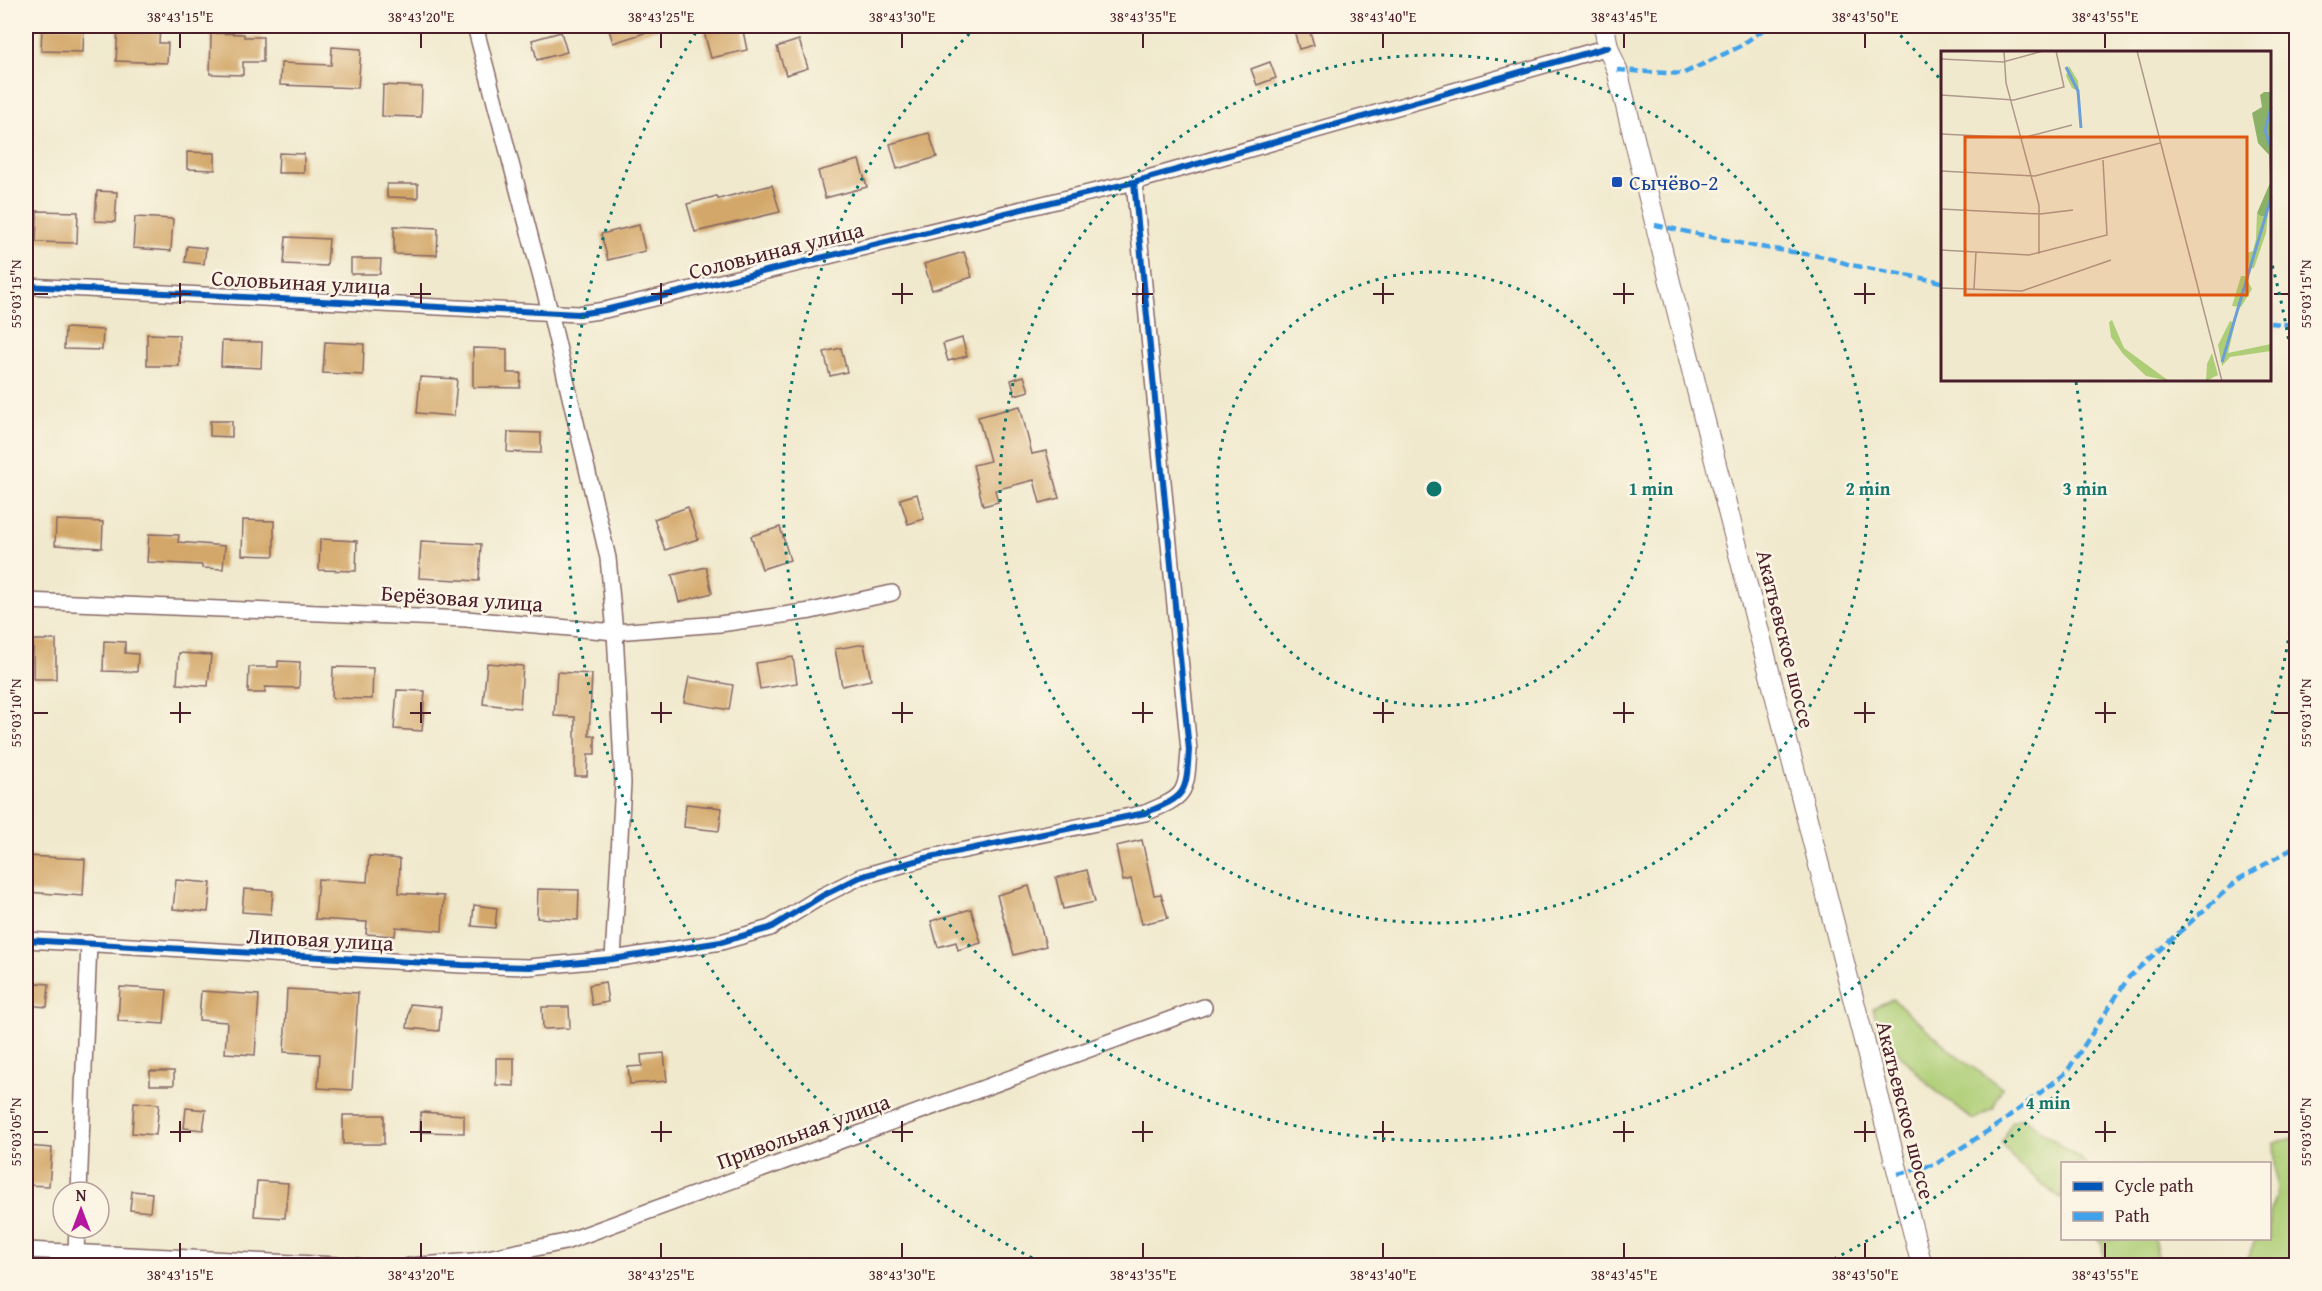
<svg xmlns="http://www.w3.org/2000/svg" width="2322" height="1291" viewBox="0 0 2322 1291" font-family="'Gentium Book Plus',serif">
<rect width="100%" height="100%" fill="#fcf5e5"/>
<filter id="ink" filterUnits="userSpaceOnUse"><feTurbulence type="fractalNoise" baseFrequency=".0167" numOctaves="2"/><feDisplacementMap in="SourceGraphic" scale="12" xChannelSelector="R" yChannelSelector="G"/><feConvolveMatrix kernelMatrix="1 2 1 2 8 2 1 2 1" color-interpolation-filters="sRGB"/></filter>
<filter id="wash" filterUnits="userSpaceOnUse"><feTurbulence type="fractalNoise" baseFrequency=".008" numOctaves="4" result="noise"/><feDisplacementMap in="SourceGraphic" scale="24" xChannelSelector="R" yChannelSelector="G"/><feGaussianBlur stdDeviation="1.35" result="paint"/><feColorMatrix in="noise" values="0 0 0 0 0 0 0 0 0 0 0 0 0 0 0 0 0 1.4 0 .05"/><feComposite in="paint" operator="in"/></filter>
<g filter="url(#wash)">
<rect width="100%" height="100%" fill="#f0e9cd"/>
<g fill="#adce76" stroke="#7c7650" stroke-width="1.5">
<polygon points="1893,999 1963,1061 2002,1087 1993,1109 1973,1120 1931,1087 1879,1032 1873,1008"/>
<polygon points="2022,1117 2086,1163 2062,1164 2062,1199 2019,1166 2002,1144 2011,1122"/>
<polygon points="2296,1138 2296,1265 2244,1265 2256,1239 2270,1238 2270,1210 2277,1194 2274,1142"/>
<polygon points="2097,1239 2154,1239 2160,1265 2105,1265 2102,1244"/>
</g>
<g id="blocks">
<g fill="#d3a769">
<polygon points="42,26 84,26 83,52 41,51"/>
<polygon points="118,26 160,28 159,43 168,43 167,63 116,61"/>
<polygon points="608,26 657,26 657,29 613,43"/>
<polygon points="731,26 742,26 747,50 711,58 704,32"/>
<polygon points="1293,26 1308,26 1314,45 1299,49"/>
<polygon points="561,32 567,52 537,60 532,40"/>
<polygon points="211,33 244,34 244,37 263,37 263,62 243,62 243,75 210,74"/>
<polygon points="799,40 808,68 786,75 777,47"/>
<polygon points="332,47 361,49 358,88 280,85 281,63 331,65"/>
<polygon points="1270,62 1276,78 1257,85 1251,69"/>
<polygon points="383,85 422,87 421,117 382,116"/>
<polygon points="929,133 937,157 897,169 890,144"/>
<polygon points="187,152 215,153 215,170 187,169"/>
<polygon points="279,153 304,154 304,173 278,173"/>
<polygon points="859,160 867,187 825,198 818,171"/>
<polygon points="387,184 418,184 418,198 387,197"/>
<polygon points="772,185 780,212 695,232 687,204 717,196 718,199"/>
<polygon points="97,191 117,192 115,222 95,221"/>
<polygon points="37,211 78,212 77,243 36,242"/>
<polygon points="135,217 173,219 171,251 133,248"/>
<polygon points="639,225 645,251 608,260 601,234"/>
<polygon points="394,226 438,228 437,255 394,254"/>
<polygon points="286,237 329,239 327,266 284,264"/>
<polygon points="187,246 206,248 204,264 185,262"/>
<polygon points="964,252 972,277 932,290 924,264"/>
<polygon points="351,259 381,259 380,274 351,274"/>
<polygon points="65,328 103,330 102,350 64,349"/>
<polygon points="147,334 179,335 179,366 147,366"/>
<polygon points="962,338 967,356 948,361 943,344"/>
<polygon points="222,341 262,342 261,368 221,366"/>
<polygon points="325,342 364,344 363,375 323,373"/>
<polygon points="473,348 507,349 507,373 521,373 520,388 473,387"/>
<polygon points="841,348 847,372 830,376 824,352"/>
<polygon points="1024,376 1029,391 1015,395 1011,380"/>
<polygon points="420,377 457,379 454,416 417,413"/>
<polygon points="1020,406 1032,454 1046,451 1059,498 1040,503 1034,480 995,490 998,502 983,506 973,465 990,461 978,417"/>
<polygon points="210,421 232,421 232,437 210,436"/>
<polygon points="508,432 541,433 541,453 507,452"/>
<polygon points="917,494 924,519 908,524 900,499"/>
<polygon points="688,507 698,539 665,550 654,519"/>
<polygon points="56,520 103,522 102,548 55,545"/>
<polygon points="243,520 274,521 274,556 242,555"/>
<polygon points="780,527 790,560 762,569 751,536"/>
<polygon points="149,534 179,535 178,542 225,546 223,569 202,568 202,565 147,562"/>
<polygon points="320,539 357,541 356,571 319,570"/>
<polygon points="421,541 481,544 479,581 419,578"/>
<polygon points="706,567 712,593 679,602 672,575"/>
<rect x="33" y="640" width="23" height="39"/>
<polygon points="104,641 125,642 125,653 138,654 137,672 103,671"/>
<polygon points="864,644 871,680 842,686 835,649"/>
<polygon points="179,653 211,655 208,686 177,684"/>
<polygon points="793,657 797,683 760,689 756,663"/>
<polygon points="278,661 300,662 299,688 265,687 265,693 248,693 249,667 278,667"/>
<polygon points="487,663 523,666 520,708 483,704"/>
<polygon points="333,667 373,668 372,699 332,698"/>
<polygon points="557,672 592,674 589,736 595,736 595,754 588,754 587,776 575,776 575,717 554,716"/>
<polygon points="689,677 733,685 729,710 684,702"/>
<polygon points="397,690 425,691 422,731 394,729"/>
<polygon points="686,804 722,808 719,831 684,827"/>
<polygon points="1142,840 1154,895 1161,894 1168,918 1142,924 1131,879 1123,881 1116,846"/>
<polygon points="26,856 85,859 83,896 26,892"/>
<polygon points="369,856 400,859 399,893 444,896 442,931 396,927 395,936 366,934 367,922 315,919 318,879 367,882"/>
<polygon points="1087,870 1095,902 1063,909 1056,878"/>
<polygon points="176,880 211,883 208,912 173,909"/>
<polygon points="1029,886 1046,946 1014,955 997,895"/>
<polygon points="244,889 273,891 271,914 242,912"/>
<polygon points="538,889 579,890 578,920 537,918"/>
<polygon points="474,905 497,908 495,928 472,926"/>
<polygon points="971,909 981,943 958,950 956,942 938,947 931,921"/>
<polygon points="26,982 49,984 47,1007 26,1005"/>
<polygon points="605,982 608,1002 592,1005 589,985"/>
<polygon points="120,987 167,990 164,1024 118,1021"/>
<polygon points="287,989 358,993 352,1090 318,1088 320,1054 284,1052"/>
<polygon points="201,991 259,995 255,1055 225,1053 227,1022 199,1020"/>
<polygon points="410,1004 441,1007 439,1031 407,1028"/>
<polygon points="542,1007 569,1007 570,1028 543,1029"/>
<polygon points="664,1053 667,1081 630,1084 628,1067 642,1066 641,1055"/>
<polygon points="496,1058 514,1058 514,1086 496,1085"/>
<rect x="150" y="1071" width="24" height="14"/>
<polygon points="134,1102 159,1104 156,1135 132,1133"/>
<polygon points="186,1108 206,1110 203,1130 184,1128"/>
<polygon points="421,1112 464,1115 464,1133 420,1132"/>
<rect x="343" y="1115" width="41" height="29"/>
<polygon points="26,1146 52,1148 49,1186 26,1185"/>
<polygon points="257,1181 288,1183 285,1218 254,1216"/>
<polygon points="132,1191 152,1193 150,1212 130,1210"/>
</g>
</g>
</g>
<g filter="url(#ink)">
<use href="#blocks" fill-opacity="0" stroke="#846664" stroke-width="1.5"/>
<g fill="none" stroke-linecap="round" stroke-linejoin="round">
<defs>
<g id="minor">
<polyline points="475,26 550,312 608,558 615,632 623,783 613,959"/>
<polyline points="26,286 578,314 605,310 1134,182 1608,47"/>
<polyline points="26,601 466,619 615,632 720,624 811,611 892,593"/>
<path d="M26 940 462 965 529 967 613 959 721 942 770 928 822 896 860 877 926 858 1145 813C1187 796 1186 794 1189 750L1134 182"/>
<polyline points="79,1192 89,943"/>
<polyline points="26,1250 358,1266"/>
<polyline points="76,1252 77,1228"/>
<polyline points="409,1266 473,1261 565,1242 1204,1007"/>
</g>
<polyline id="tertiary" points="1604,26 1608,47 1617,70 1703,414 1922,1266"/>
</defs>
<use href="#minor" stroke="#846664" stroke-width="18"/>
<use href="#tertiary" stroke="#846664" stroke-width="22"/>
<use href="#minor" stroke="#fff" stroke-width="15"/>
<use href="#tertiary" stroke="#fff" stroke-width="20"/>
<g stroke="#40a2eb" stroke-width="4.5" stroke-dasharray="9 4.5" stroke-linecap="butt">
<polyline points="1617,70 1682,74 1739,47 1768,26"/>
<polyline points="1655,225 1754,246 1825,257 1851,265 1942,282"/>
<polyline points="2270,323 2296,325"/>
<polyline points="1898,1174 1936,1164 2005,1120 2066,1073 2129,977 2239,879 2290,850 2296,837"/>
</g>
<defs>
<g id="cycleway">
<polyline points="26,286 578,314 605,310 1134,182 1608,47"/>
<path d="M26 940 462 965 529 967 613 959 721 942 770 928 822 896 860 877 926 858 1145 813C1187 796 1186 794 1189 750L1134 182"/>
</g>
</defs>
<use href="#cycleway" stroke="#fcf5e5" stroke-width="10"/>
<use href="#cycleway" stroke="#0057b8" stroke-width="6"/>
</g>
</g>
<path fill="none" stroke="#4a1f2b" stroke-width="2" d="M180 33V48M421 33V48M661 33V48M902 33V48M1143 33V48M1383 33V48M1624 33V48M1865 33V48M2105 33V48M180 283V304M421 283V304M661 283V304M902 283V304M1143 283V304M1383 283V304M1624 283V304M1865 283V304M33 294H48M170 294H191M410 294H431M651 294H672M892 294H913M1132 294H1153M1373 294H1394M1613 294H1634M1854 294H1875M2274 294H2289M180 702V723M421 702V723M661 702V723M902 702V723M1143 702V723M1383 702V723M1624 702V723M1865 702V723M2105 702V723M33 713H48M170 713H191M410 713H431M651 713H672M892 713H913M1132 713H1153M1373 713H1394M1613 713H1634M1854 713H1875M2095 713H2116M2274 713H2289M180 1121V1142M421 1121V1142M661 1121V1142M902 1121V1142M1143 1121V1142M1383 1121V1142M1624 1121V1142M1865 1121V1142M2105 1121V1142M33 1132H48M170 1132H191M410 1132H431M651 1132H672M892 1132H913M1132 1132H1153M1373 1132H1394M1613 1132H1634M1854 1132H1875M2095 1132H2116M2274 1132H2289M180 1243V1258M421 1243V1258M661 1243V1258M902 1243V1258M1143 1243V1258M1383 1243V1258M1624 1243V1258M1865 1243V1258M2105 1243V1258"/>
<g fill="none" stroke="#0f766e" stroke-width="3" stroke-dasharray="3 6">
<circle cx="1434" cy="489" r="217"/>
<circle cx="1434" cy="489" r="434"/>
<path d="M1894 29A651 651 0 0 1 1940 79M2076 382A651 651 0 1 1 974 29"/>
<path d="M2296 587A868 868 0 0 1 1828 1262M1040 1262A868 868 0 0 1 698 29M2270 257A868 868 0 0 1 2296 391"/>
</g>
<rect fill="#1a4fb4" stroke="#fcf5e5" stroke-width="2" x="1611" y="176" width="12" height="12" rx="3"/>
<g text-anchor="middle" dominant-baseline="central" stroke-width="5" stroke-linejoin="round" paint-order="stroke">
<g font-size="22" fill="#164399" stroke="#fcf5e5" text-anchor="start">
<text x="1629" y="182">Сычёво-2</text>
</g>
<g font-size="22" fill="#4a1f2b" stroke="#fcf5e5">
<text transform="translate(776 250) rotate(-14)">Соловьиная улица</text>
<text transform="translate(301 282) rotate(3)">Соловьиная улица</text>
<text transform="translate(462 598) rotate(4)">Берёзовая улица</text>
<text transform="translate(1786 639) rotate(76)">Акатьевское шоссе</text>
<text transform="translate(320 939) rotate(3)">Липовая улица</text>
<text transform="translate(1906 1110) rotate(76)">Акатьевское шоссе</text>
<text transform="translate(803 1131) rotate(-20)">Привольная улица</text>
</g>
</g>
<g transform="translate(1941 51)">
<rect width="330" height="330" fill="#f0e9cd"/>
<path d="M128 15 137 30 138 40 131 37 125 25ZM316 162H327L325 182 313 217 308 218 306 202 312 200 315 188ZM300 225H304L311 238 300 256 291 255ZM171 269 183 297 228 330 205 325 182 303 170 286 168 271ZM289 270 294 272 287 302 330 293V300L289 306 281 315 277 294ZM271 302 277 324 265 330 266 313Z" fill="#adce76"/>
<path d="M323 41H330V152L325 165H320L316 162 329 132 328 104 317 92 311 62 321 56 319 44Z" fill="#8ab167"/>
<path fill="none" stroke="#6d9ed7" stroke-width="3" d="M125 16 137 40 140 77M330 56 324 80 330 97M281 311 330 147"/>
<path fill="none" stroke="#ae988c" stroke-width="1.5" d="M63 0 65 32 98 154V203M196 0 281 330M0 8 62 11 102 0M0 44 73 49 123 36 115 0M0 83 81 87 131 74M0 120 94 125 219 92M0 158 99 163 132 159M0 199 88 204 166 184 162 109M0 237 81 240 170 209M33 238 35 201"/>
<path fill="#e0560e" fill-opacity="0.15" stroke="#e0560e" stroke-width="3" d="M24 86H306V244H24Z"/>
<rect width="330" height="330" fill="none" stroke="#4a1f2b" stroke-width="3"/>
</g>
<circle cx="1434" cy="489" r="9" fill="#0f766e" stroke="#fcf5e5" stroke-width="3"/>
<g font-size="18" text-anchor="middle" font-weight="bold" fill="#0f766e" stroke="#fcf5e5" stroke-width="5" stroke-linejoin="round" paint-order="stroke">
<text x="1651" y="495">1 min</text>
<text x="1868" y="495">2 min</text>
<text x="2085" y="495">3 min</text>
<text x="2048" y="1109">4 min</text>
</g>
<rect width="2322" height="1291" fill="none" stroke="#fcf5e5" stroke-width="66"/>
<rect x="2061" y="1162" width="210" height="78" fill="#fcf5e5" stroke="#b59f9b" stroke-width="1.5"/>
<rect x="2073" y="1182" width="30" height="9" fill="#0057b8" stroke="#b59f9b" stroke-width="1.5"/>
<text x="2115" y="1192" font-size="18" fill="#4a1f2b">Cycle path</text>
<rect x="2073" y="1212" width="30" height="9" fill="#40a2eb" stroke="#b59f9b" stroke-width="1.5"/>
<text x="2115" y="1222" font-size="18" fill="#4a1f2b">Path</text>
<g transform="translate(81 1210)"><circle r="28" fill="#fcf5e5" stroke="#b59f9b" stroke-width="1.5"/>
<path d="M0-4.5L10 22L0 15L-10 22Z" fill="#b5179e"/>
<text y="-9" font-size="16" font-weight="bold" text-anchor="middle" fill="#4a1f2b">N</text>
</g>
<rect x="33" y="33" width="2256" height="1225" fill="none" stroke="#4a1f2b" stroke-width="2"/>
<g font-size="15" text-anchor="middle" fill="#4a1f2b">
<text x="180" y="22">38°43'15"E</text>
<text x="421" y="22">38°43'20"E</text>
<text x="661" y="22">38°43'25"E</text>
<text x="902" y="22">38°43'30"E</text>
<text x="1143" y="22">38°43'35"E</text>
<text x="1383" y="22">38°43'40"E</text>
<text x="1624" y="22">38°43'45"E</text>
<text x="1865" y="22">38°43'50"E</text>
<text x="2105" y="22">38°43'55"E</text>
<text transform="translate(16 294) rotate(-90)" y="5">55°03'15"N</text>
<text transform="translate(2306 294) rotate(-90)" y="5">55°03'15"N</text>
<text transform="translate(16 713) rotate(-90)" y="5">55°03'10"N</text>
<text transform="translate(2306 713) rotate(-90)" y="5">55°03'10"N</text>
<text transform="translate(16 1132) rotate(-90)" y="5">55°03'05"N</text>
<text transform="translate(2306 1132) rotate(-90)" y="5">55°03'05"N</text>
<text x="180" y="1280">38°43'15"E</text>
<text x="421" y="1280">38°43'20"E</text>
<text x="661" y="1280">38°43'25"E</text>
<text x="902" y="1280">38°43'30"E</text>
<text x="1143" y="1280">38°43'35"E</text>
<text x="1383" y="1280">38°43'40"E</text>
<text x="1624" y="1280">38°43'45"E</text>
<text x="1865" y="1280">38°43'50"E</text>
<text x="2105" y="1280">38°43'55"E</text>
</g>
</svg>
